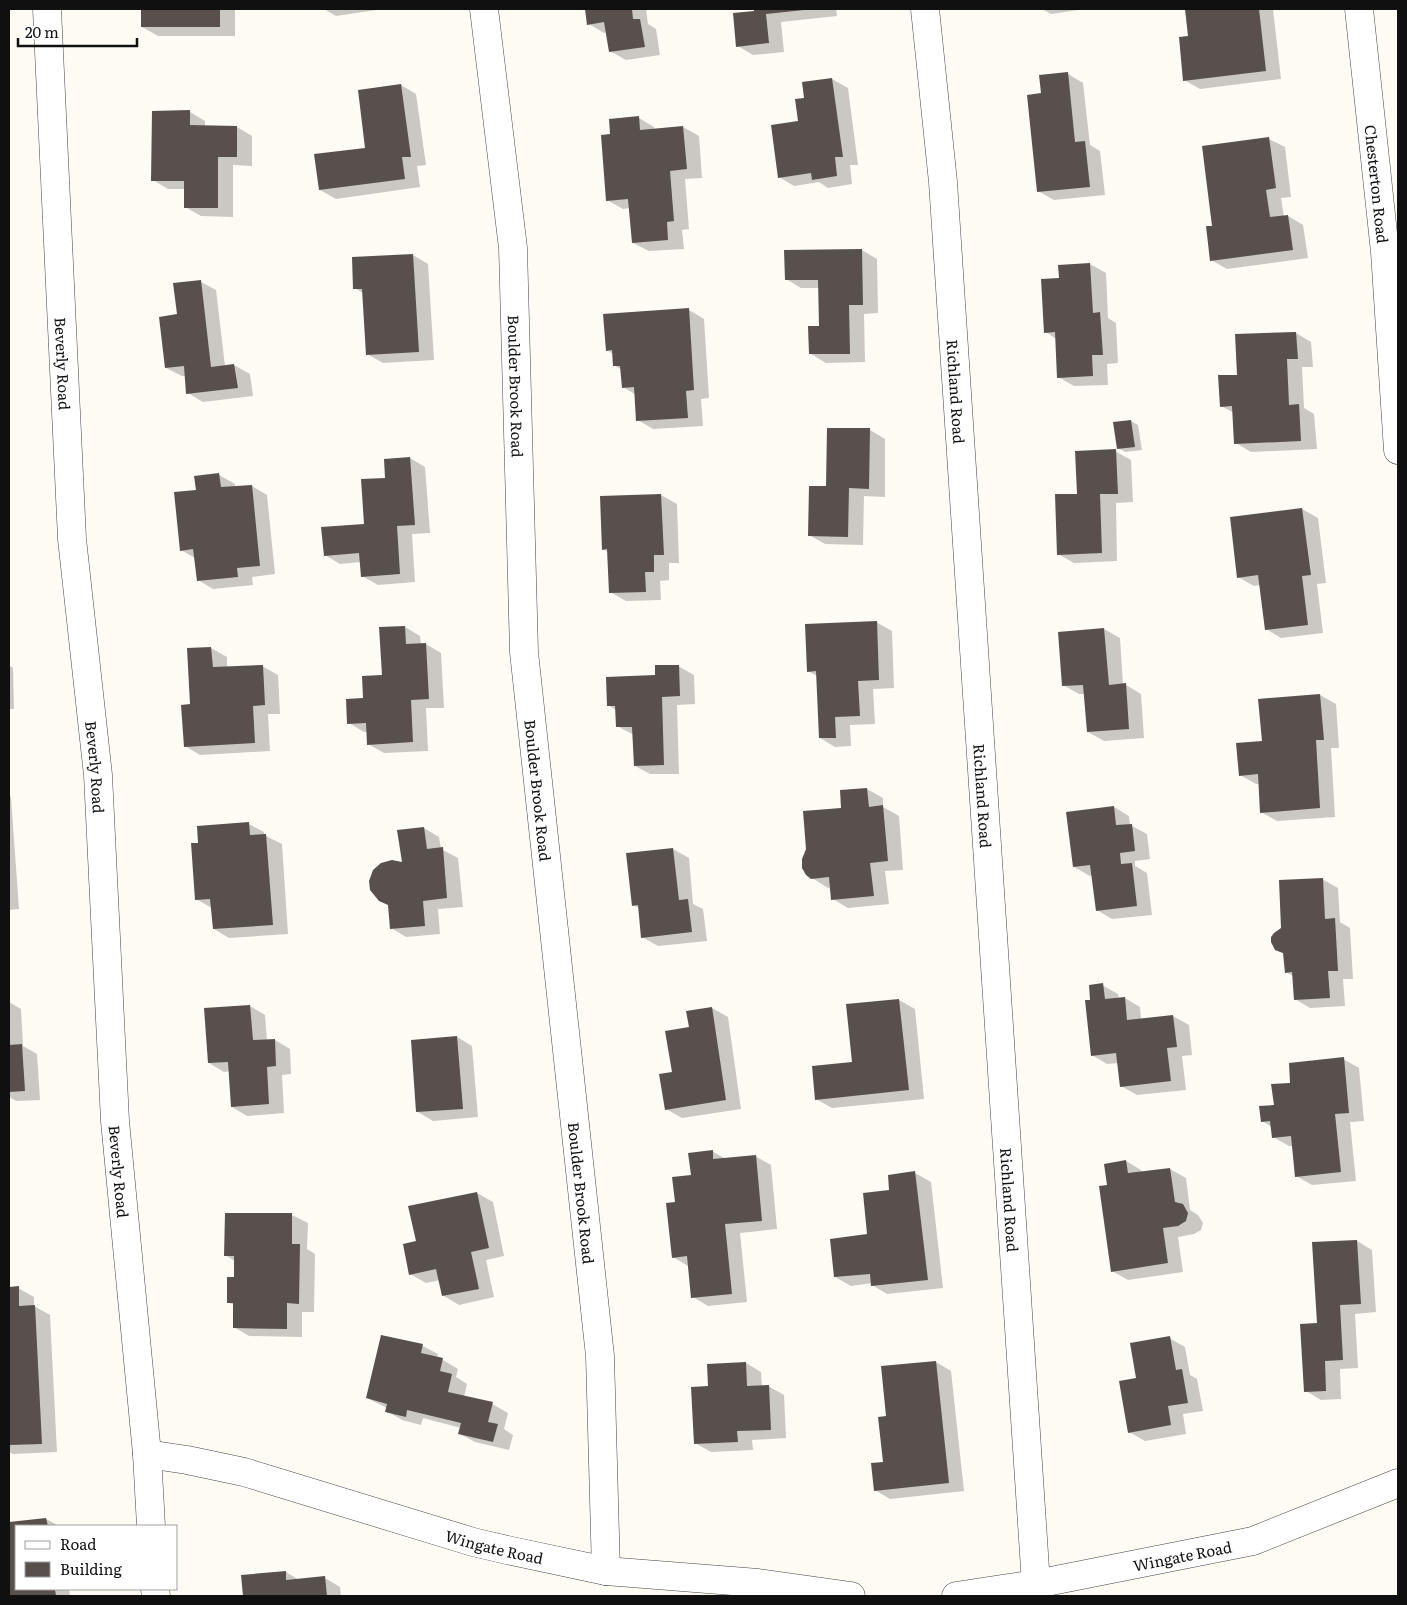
<svg xmlns="http://www.w3.org/2000/svg" width="1407" height="1605" viewBox="0 0 1407 1605" font-family="Literata,serif">
<rect width="100%" height="100%" fill="#fefbf4"/>
<g fill="#0003">
<polygon points="142,9 235,9 235,36 158,36 142,27"/>
<polygon points="324,9 383,9 336,16"/>
<polygon points="586,9 646,9 648,24 656,29 660,55 626,60 610,51 607,32 604,33 589,24"/>
<polygon points="755,9 836,9 837,16 781,22 784,52 753,55 738,46 755,12"/>
<polygon points="1042,9 1085,9 1051,14"/>
<polygon points="1187,9 1273,9 1281,79 1200,89 1184,80 1190,37"/>
<polygon points="1068,74 1083,83 1090,145 1100,151 1105,195 1054,200 1038,191 1043,95"/>
<polygon points="832,79 848,88 858,165 850,165 852,184 828,188 819,182 794,186 779,177 800,122 806,99 804,83"/>
<polygon points="401,85 416,94 426,165 417,166 420,187 336,199 320,190 366,149"/>
<polygon points="190,112 205,121 205,127 237,127 252,136 252,166 233,165 233,217 201,216 185,207 185,189 168,189 153,180"/>
<polygon points="639,118 654,127 654,130 683,127 699,136 702,178 685,179 689,229 682,230 684,249 649,251 633,243 630,208 623,209 607,200 612,135"/>
<polygon points="1269,139 1285,147 1291,197 1281,198 1284,217 1288,216 1303,225 1308,258 1227,269 1211,260 1214,227 1203,147"/>
<polygon points="862,250 877,259 878,313 864,314 865,362 826,363 811,354 820,327 819,288 801,288 786,279"/>
<polygon points="413,255 428,264 434,360 383,363 367,354 364,294 355,288"/>
<polygon points="1090,264 1106,273 1108,318 1116,323 1118,363 1107,364 1108,385 1074,386 1058,377 1056,339 1046,332 1060,279"/>
<polygon points="201,282 216,290 225,366 234,365 250,374 253,396 203,402 188,393 186,376 182,376 166,368 178,316"/>
<polygon points="689,310 704,319 709,398 701,399 703,426 653,429 638,420 636,395 623,387 622,370 615,366 613,354 607,350"/>
<polygon points="1296,333 1311,342 1313,367 1302,367 1304,408 1314,414 1317,449 1251,452 1236,443 1234,413 1221,406 1239,376"/>
<polygon points="1131,421 1138,425 1142,450 1125,452 1118,448"/>
<polygon points="870,430 885,439 885,497 864,496 863,545 825,544 809,535 827,488"/>
<polygon points="1115,451 1131,460 1133,502 1116,503 1117,561 1074,563 1058,554 1078,495"/>
<polygon points="410,458 425,467 430,533 412,534 415,582 378,585 362,576 361,562 340,564 325,555 365,526 386,479"/>
<polygon points="219,475 235,484 235,487 252,486 267,495 275,574 252,577 253,585 213,589 198,580 195,558 181,550 197,491"/>
<polygon points="661,495 677,504 679,563 669,563 669,580 660,581 661,600 626,601 610,592 608,552 603,549 601,498"/>
<polygon points="1302,509 1318,518 1326,583 1317,584 1323,633 1281,638 1266,629 1260,585 1254,586 1238,577"/>
<polygon points="876,622 892,631 894,688 873,689 875,724 850,725 851,746 835,747 820,738 817,676 808,671"/>
<polygon points="405,627 420,636 421,644 426,644 441,653 444,708 426,708 428,751 384,753 368,744 368,732 364,732 349,723 365,699 383,676"/>
<polygon points="1104,629 1120,638 1123,685 1126,685 1141,694 1144,738 1104,741 1088,732 1085,694 1079,694 1063,685"/>
<polygon points="211,648 227,657 227,668 262,666 278,675 280,714 268,714 270,751 200,755 185,746 192,705"/>
<polygon points="9,665 13,668 14,709 9,709"/>
<polygon points="678,666 694,675 695,704 677,705 679,774 650,774 635,766 634,735 617,726 616,710 608,705 656,676"/>
<polygon points="1320,695 1336,704 1339,748 1331,748 1335,817 1277,821 1261,812 1260,784 1256,784 1240,775 1263,742"/>
<polygon points="867,789 883,798 883,807 899,816 903,870 885,871 889,904 848,908 833,899 832,887 828,888 812,878 842,809"/>
<polygon points="9,796 11,797 19,909 9,910"/>
<polygon points="1114,807 1129,816 1130,825 1147,834 1150,859 1135,861 1135,866 1147,873 1152,915 1112,919 1097,910 1092,875 1090,876 1074,867"/>
<polygon points="249,824 264,832 264,835 282,844 288,934 229,938 214,929 212,908 196,899"/>
<polygon points="424,828 439,837 441,849 458,858 463,907 438,909 440,934 406,937 391,928 389,905 403,864"/>
<polygon points="673,849 689,858 693,904 703,909 707,941 658,946 642,937 639,908 633,905 627,854"/>
<polygon points="1322,879 1338,888 1340,922 1350,928 1353,979 1343,979 1345,1006 1310,1008 1295,999 1293,976 1286,972 1285,954 1276,950 1282,928"/>
<polygon points="1102,985 1118,994 1119,999 1125,998 1140,1007 1141,1019 1173,1016 1189,1025 1192,1055 1182,1056 1186,1090 1137,1095 1121,1086 1119,1063 1107,1064 1092,1055 1092,1001"/>
<polygon points="899,1000 915,1009 924,1099 832,1108 816,1099 853,1063 847,1005"/>
<polygon points="9,1002 21,1009 23,1046 37,1054 40,1100 16,1101 9,1097"/>
<polygon points="250,1006 265,1015 267,1041 275,1040 290,1049 291,1074 282,1075 284,1113 247,1116 232,1107 230,1071 224,1072 209,1063"/>
<polygon points="712,1008 728,1017 741,1109 682,1118 666,1109 673,1074 690,1028"/>
<polygon points="457,1037 472,1046 478,1117 433,1121 418,1112"/>
<polygon points="1343,1059 1359,1068 1364,1121 1350,1122 1356,1181 1312,1185 1296,1176 1293,1146 1289,1146 1273,1137 1272,1127 1262,1121 1292,1085"/>
<polygon points="712,1151 726,1159 755,1156 771,1165 777,1229 740,1233 747,1302 708,1306 693,1297 688,1266 673,1257 676,1203"/>
<polygon points="1126,1161 1141,1170 1142,1173 1170,1169 1186,1178 1190,1210 1198,1215 1203,1223 1201,1230 1194,1234 1178,1237 1183,1272 1128,1280 1112,1271 1109,1186"/>
<polygon points="915,1173 931,1182 943,1288 887,1294 872,1285 872,1283 851,1286 835,1277 869,1235 890,1191"/>
<polygon points="477,1193 493,1202 504,1256 486,1260 494,1297 459,1305 444,1296 440,1280 426,1283 410,1274 417,1242"/>
<polygon points="226,1214 292,1215 308,1223 307,1249 315,1254 314,1312 302,1312 302,1337 249,1336 234,1327 234,1305 228,1302 235,1278 235,1261 225,1255"/>
<polygon points="1357,1241 1372,1250 1376,1312 1355,1314 1358,1368 1340,1369 1341,1399 1321,1400 1306,1391 1318,1324"/>
<polygon points="9,1288 18,1288 34,1297 34,1306 50,1315 57,1452 13,1454 9,1452"/>
<polygon points="1169,1338 1185,1347 1190,1375 1197,1379 1203,1411 1183,1414 1186,1434 1145,1441 1129,1432 1138,1379"/>
<polygon points="423,1346 438,1354 437,1358 443,1360 458,1369 456,1377 467,1384 464,1397 492,1404 508,1413 504,1429 513,1435 509,1450 475,1442 460,1434 461,1428 423,1418 421,1425 402,1420 387,1411 387,1408 367,1398"/>
<polygon points="936,1362 951,1371 964,1491 890,1499 875,1490 884,1463 888,1417"/>
<polygon points="746,1363 761,1372 762,1386 768,1386 784,1395 786,1438 752,1440 753,1450 711,1452 695,1443 709,1387"/>
<polygon points="46,1519 59,1526 16,1526 16,1589 69,1589 70,1596 9,1596 9,1523"/>
<polygon points="286,1572 299,1580 325,1578 340,1587 341,1596 245,1596 243,1576"/>
<polygon points="1370,1595 1372,1596 1351,1596"/>
</g>
<g fill="#58504d">
<rect x="141" y="9" width="79" height="18"/>
<polygon points="585,9 632,9 633,19 640,19 645,47 609,52 604,22 587,25"/>
<polygon points="754,9 803,9 804,10 766,14 769,43 736,47 733,13 754,11"/>
<polygon points="1185,9 1259,9 1266,71 1183,81 1179,37 1188,36"/>
<polygon points="1068,72 1075,142 1085,141 1090,187 1037,192 1027,95 1041,93 1039,75"/>
<polygon points="832,78 843,157 835,157 837,176 812,180 811,173 778,178 771,125 798,121 795,99 804,98 802,82"/>
<polygon points="401,84 411,157 402,157 405,179 319,190 314,154 365,148 358,90"/>
<polygon points="190,110 190,125 237,126 237,157 218,157 218,208 184,208 184,181 151,181 152,111"/>
<polygon points="639,116 640,130 683,126 687,169 670,171 674,221 667,222 668,240 632,243 628,199 606,201 601,135 610,134 609,119"/>
<polygon points="1269,137 1276,188 1266,190 1270,217 1288,215 1293,250 1210,261 1206,226 1212,226 1202,146"/>
<polygon points="862,249 863,305 849,305 850,354 809,354 808,326 819,326 818,280 785,280 784,250"/>
<polygon points="413,254 419,352 366,355 362,289 353,289 352,257"/>
<polygon points="1090,263 1093,313 1100,312 1103,355 1092,355 1093,376 1057,378 1055,332 1044,333 1041,279 1059,278 1058,265"/>
<polygon points="201,280 211,367 234,364 238,388 186,394 184,366 165,368 159,317 177,314 173,283"/>
<polygon points="689,308 694,390 686,391 688,418 636,421 634,387 622,388 620,366 613,366 612,350 606,351 603,314"/>
<polygon points="1296,332 1298,359 1287,359 1289,405 1299,404 1301,441 1234,444 1232,406 1220,407 1218,375 1237,375 1235,334"/>
<polygon points="1131,420 1135,447 1117,449 1113,422"/>
<polygon points="827,428 870,428 869,489 849,488 848,537 808,536 809,486 826,486"/>
<polygon points="1116,449 1118,494 1100,494 1102,553 1057,555 1055,494 1077,494 1075,451"/>
<polygon points="410,457 415,525 397,526 400,574 361,577 359,553 324,556 321,527 364,524 361,479 385,478 384,459"/>
<polygon points="219,473 221,487 252,485 260,566 237,568 238,577 197,581 193,549 180,551 174,492 196,490 194,476"/>
<polygon points="661,494 664,555 654,555 654,572 645,572 646,592 609,593 607,549 602,550 600,496"/>
<polygon points="1302,508 1311,575 1302,576 1308,625 1265,630 1258,575 1237,578 1230,517"/>
<polygon points="877,621 879,680 858,681 860,716 835,717 836,738 819,738 816,671 807,672 805,624"/>
<polygon points="405,626 406,644 426,643 429,699 411,700 413,742 367,745 366,723 347,724 346,699 363,698 362,676 382,675 379,627"/>
<polygon points="1104,628 1109,685 1126,683 1129,729 1087,732 1083,685 1062,686 1058,632"/>
<polygon points="211,647 213,667 263,665 265,705 253,706 255,743 184,747 181,705 190,704 187,648"/>
<polygon points="655,665 679,665 680,696 662,697 664,765 634,766 632,727 616,727 615,706 607,706 606,677 655,675"/>
<polygon points="1320,694 1324,740 1316,740 1320,808 1260,813 1258,774 1239,776 1236,743 1262,741 1258,699"/>
<polygon points="867,788 869,807 883,805 888,861 870,863 874,896 831,900 829,877 811,879 806,875 802,868 802,859 806,849 803,811 841,808 840,790"/>
<polygon points="1114,806 1116,825 1132,824 1135,851 1120,853 1121,864 1132,863 1137,906 1096,911 1090,865 1073,867 1066,812"/>
<polygon points="249,822 250,835 266,834 273,925 213,929 210,899 195,900 191,843 198,843 197,826"/>
<polygon points="424,827 427,849 443,847 447,898 423,901 425,926 390,929 388,905 379,901 370,890 369,881 373,870 381,863 392,860 402,862 397,830"/>
<polygon points="673,848 679,900 688,899 692,932 641,938 638,905 632,906 626,853"/>
<polygon points="1323,878 1325,919 1335,918 1338,971 1328,971 1330,998 1294,1000 1292,972 1285,973 1283,953 1275,950 1271,942 1271,937 1274,933 1281,928 1279,880"/>
<polygon points="1103,983 1105,999 1125,997 1127,1020 1173,1015 1177,1047 1167,1048 1171,1081 1120,1087 1116,1053 1091,1056 1085,1000 1090,1000 1089,985"/>
<polygon points="899,999 909,1090 815,1100 812,1066 852,1062 846,1004"/>
<polygon points="250,1005 253,1040 275,1039 276,1066 267,1067 269,1104 231,1107 228,1062 208,1063 204,1008"/>
<polygon points="712,1007 726,1100 665,1110 659,1074 672,1072 665,1031 689,1027 686,1011"/>
<polygon points="457,1036 463,1109 416,1112 411,1040"/>
<polygon points="22,1044 25,1091 9,1092 9,1045"/>
<polygon points="1344,1057 1349,1113 1335,1114 1341,1172 1295,1177 1291,1136 1272,1138 1270,1121 1261,1122 1259,1106 1274,1105 1271,1084 1290,1083 1289,1063"/>
<polygon points="713,1150 713,1159 756,1155 762,1221 725,1224 732,1294 691,1298 687,1256 672,1258 666,1203 675,1202 672,1177 691,1175 688,1153"/>
<polygon points="1126,1160 1128,1173 1170,1168 1175,1202 1183,1204 1188,1213 1186,1221 1178,1226 1163,1228 1168,1263 1111,1272 1099,1186 1107,1185 1104,1164"/>
<polygon points="915,1171 928,1280 871,1286 870,1274 834,1277 830,1239 867,1234 863,1193 889,1190 888,1175"/>
<polygon points="477,1192 489,1248 471,1252 479,1289 442,1296 436,1269 409,1275 403,1244 416,1241 408,1206"/>
<polygon points="225,1213 292,1213 292,1244 300,1244 299,1304 287,1303 287,1329 233,1328 233,1303 227,1303 227,1277 234,1277 234,1256 224,1256"/>
<polygon points="1357,1240 1361,1304 1340,1305 1343,1360 1325,1361 1326,1391 1304,1392 1300,1324 1317,1323 1312,1242"/>
<polygon points="19,1286 19,1306 35,1305 42,1444 9,1445 9,1287"/>
<polygon points="381,1335 423,1344 421,1353 443,1358 440,1371 452,1374 448,1392 493,1402 488,1422 498,1424 493,1442 458,1434 461,1423 407,1410 406,1417 385,1412 387,1404 366,1398"/>
<polygon points="1170,1336 1176,1370 1182,1369 1188,1403 1168,1406 1171,1425 1128,1433 1119,1381 1136,1378 1130,1343"/>
<polygon points="936,1361 949,1483 874,1491 871,1463 883,1462 878,1417 886,1416 881,1366"/>
<polygon points="746,1362 747,1386 769,1385 771,1430 737,1431 738,1442 694,1444 691,1387 708,1386 707,1364"/>
<polygon points="46,1518 48,1526 16,1526 16,1589 55,1589 56,1596 9,1596 9,1522"/>
<polygon points="286,1571 286,1580 325,1576 327,1596 243,1596 241,1575"/>
</g>
<g fill="none" stroke-linecap="round" stroke-linejoin="round">
<defs>
<g id="minor">
<path id="s1" d="M47 9 72 539 98 775 115 1121 147 1454 151 1526"/>
<path id="s2" d="M484 9 513 248 524 652 600 1356 606 1571"/>
<path id="s3" d="M925 9 943 182 1036 1584"/>
<path id="s4" d="M1359 9 1385 252 1398 450"/>
<path id="s5" d="M147 1454 187 1460 244 1472 473 1542 507 1550 606 1571 758 1583 851 1596"/>
<polyline points="155,1589 156,1596"/>
<path id="s6" d="M956 1596 1036 1584 1253 1541 1398 1483"/>
</g>
</defs>
<use href="#minor" stroke="#434343" stroke-width="29"/>
<use href="#minor" stroke="#fff" stroke-width="28"/>
</g>
<g text-anchor="middle" dominant-baseline="central" stroke-width="5" stroke-linejoin="round" paint-order="stroke">
<g font-size="15" fill="#101010" stroke="#fff">
<text stroke="none"><textPath href="#s4" startOffset="176">Chesterton Road</textPath></text>
<text stroke="none"><textPath href="#s1" startOffset="355">Beverly Road</textPath></text>
<text stroke="none"><textPath href="#s2" startOffset="379">Boulder Brook Road</textPath></text>
<text stroke="none"><textPath href="#s3" startOffset="384">Richland Road</textPath></text>
<text stroke="none"><textPath href="#s1" startOffset="760">Beverly Road</textPath></text>
<text stroke="none"><textPath href="#s2" startOffset="784">Boulder Brook Road</textPath></text>
<text stroke="none"><textPath href="#s3" startOffset="789">Richland Road</textPath></text>
<text stroke="none"><textPath href="#s1" startOffset="1165">Beverly Road</textPath></text>
<text stroke="none"><textPath href="#s2" startOffset="1189">Boulder Brook Road</textPath></text>
<text stroke="none"><textPath href="#s3" startOffset="1194">Richland Road</textPath></text>
<text stroke="none"><textPath href="#s5" startOffset="360">Wingate Road</textPath></text>
<text stroke="none"><textPath href="#s6" startOffset="230">Wingate Road</textPath></text>
</g>
</g>
<rect width="1407" height="1605" fill="none" stroke="#101010" stroke-width="20"/>
<rect x="15" y="1525" width="162" height="65" fill="#ffffff" stroke="#9f9f9f"/>
<rect x="25" y="1541" width="25" height="8" fill="#ffffff" stroke="#9f9f9f"/>
<text x="60" y="1550" font-size="15" fill="#101010">Road</text>
<rect x="25" y="1562" width="25" height="15" fill="#58504d" stroke="#9f9f9f"/>
<text x="60" y="1575" font-size="15" fill="#101010">Building</text>
<path d="M18 38v8h119v-8" fill="none" stroke="#101010" stroke-width="2.5"/>
<text x="25" y="38" font-size="15" fill="#101010" stroke="#ffffff" stroke-width="4" paint-order="stroke">20 m</text>
</svg>
